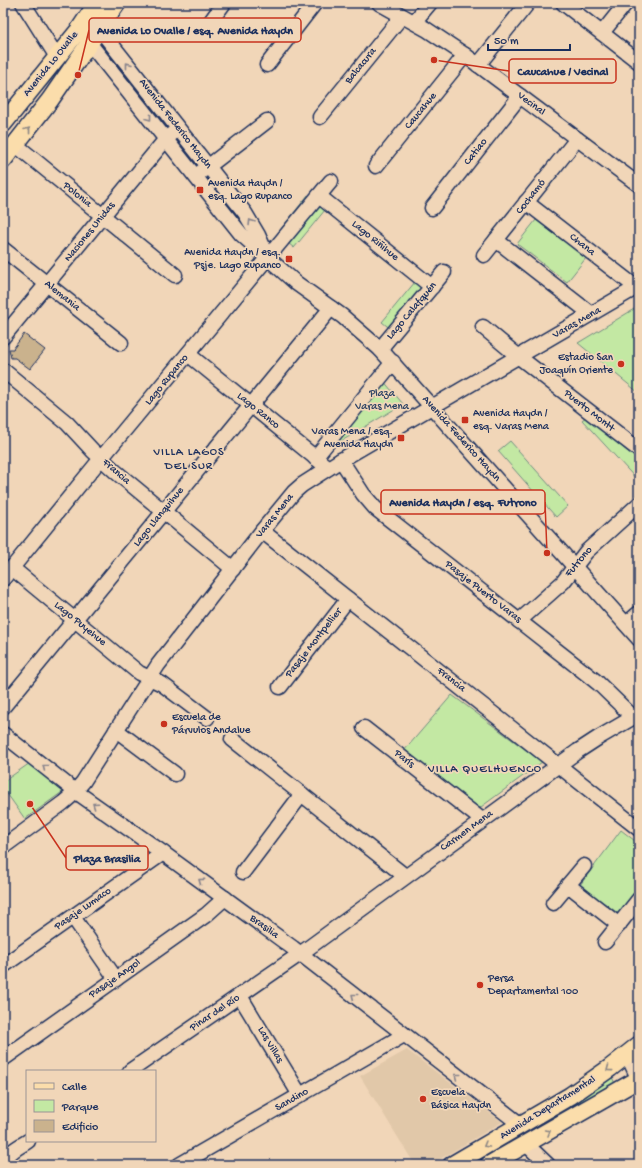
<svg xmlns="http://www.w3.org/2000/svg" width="642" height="1168" viewBox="0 0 642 1168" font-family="'Gochi Hand',sans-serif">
<rect width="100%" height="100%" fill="#f1d6b8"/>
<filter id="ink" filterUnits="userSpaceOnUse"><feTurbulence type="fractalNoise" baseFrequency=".025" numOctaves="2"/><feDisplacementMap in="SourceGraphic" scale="8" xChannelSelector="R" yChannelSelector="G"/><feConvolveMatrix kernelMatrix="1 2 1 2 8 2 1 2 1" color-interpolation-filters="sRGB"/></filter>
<g filter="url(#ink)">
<polygon fill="#e1c8a9" points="407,1050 502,1122 430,1165 415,1165 360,1076"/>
<g fill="#c3e8a3" stroke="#6f8c80">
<polygon points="308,195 325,210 294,248 277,234"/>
<polygon points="536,220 586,258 567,282 517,244"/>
<polygon points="415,282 425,291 392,330 382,322"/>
<polygon points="639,306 639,393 578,343"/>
<polygon points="382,379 403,404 320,454"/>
<polygon points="586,417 639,461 639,482 582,420"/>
<polygon points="510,441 568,506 556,517 498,451"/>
<polygon points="452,695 542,762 477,810 403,752"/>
<polygon points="30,763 65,790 25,819 3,788 3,782"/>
<polygon points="621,830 639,844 639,887 619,914 580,885"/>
<polygon points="612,1077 616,1086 479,1165 463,1165"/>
</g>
<polygon fill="#cab28d" stroke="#1b2f5e" points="24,334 45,350 30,369 15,358 11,358 9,349 13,349"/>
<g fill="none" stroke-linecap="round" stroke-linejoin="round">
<defs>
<g id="minor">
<polyline points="23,3 57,57"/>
<polyline points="379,3 426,29 465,55 639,185"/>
<polyline points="563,3 639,62"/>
<polyline points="211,21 224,3"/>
<polyline points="94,22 245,213 258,235 267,255"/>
<polyline points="414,22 430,3"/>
<polyline points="602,33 626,3"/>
<polyline points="83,35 241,234 296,283 342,316 380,349 639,639"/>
<polyline points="267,65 315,3"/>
<polyline points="478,65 528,3"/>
<polyline points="320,117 402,16"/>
<polyline points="16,145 175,275"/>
<polyline points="376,166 465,55"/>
<polyline points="201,172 267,121"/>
<polyline points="319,196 432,287"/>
<polyline points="526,202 637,288"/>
<polyline points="432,208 520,96"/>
<polyline points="496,240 591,314"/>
<polyline points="3,249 121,343"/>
<polyline points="484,255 577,139"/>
<polyline points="483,327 519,357 639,450"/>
<polyline points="3,337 166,139 173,133"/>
<polyline points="380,349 444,272"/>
<polyline points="188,354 328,468"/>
<polyline points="3,370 67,423 93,451 116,472 233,569"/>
<polyline points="315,458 393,362"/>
<polyline points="341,460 363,494 375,508 583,671 598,683 633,717"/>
<polyline points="262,531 639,829"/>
<polyline points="12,568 139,673 162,684 207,718"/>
<polyline points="3,579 94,467 331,181"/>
<polyline points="519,621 563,582 586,552 639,504"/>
<polyline points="626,624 639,613"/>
<polyline points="280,687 348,599"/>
<polyline points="3,707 331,308"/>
<polyline points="364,728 482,820"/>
<polyline points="116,730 175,774"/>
<polyline points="3,734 75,791 163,853 293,948 521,1125"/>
<polyline points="232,739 405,876"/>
<polyline points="3,847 63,803 70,797 83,782 158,665 262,531 294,492 302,485 341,460 639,286"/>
<polyline points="243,872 302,794"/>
<polyline points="568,885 619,925"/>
<polyline points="553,903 584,866"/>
<polyline points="73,917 116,979"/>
<polyline points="605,942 639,899"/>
<polyline points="3,966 163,853"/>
<polyline points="240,996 300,1095"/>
<polyline points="627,1054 639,1080"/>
<polyline points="3,1059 206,915 225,898"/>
<polyline points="130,1071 300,954 578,751 598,738 639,714"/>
<polyline points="526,1144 548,1165"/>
<path d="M4 1165C5 1153 19 1147 28 1141"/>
<polyline points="179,1165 404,1035"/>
</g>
<g id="major">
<polyline points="3,124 79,30 97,3"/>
<polyline points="3,160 50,100 117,3"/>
<polyline points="452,1165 570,1096 610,1068 639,1045"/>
<polyline points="489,1165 639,1079"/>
</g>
</defs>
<use href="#minor" stroke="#1b2f5e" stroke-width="17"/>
<use href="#major" stroke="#1b2f5e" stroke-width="20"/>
<use href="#minor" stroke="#f1d6b8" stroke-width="14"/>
<use href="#major" stroke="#fbddab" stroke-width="17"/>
</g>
<defs><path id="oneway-chevron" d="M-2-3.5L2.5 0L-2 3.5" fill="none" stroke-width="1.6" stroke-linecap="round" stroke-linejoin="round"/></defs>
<g stroke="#86828b">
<use href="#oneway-chevron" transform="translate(128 65) rotate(-128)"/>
<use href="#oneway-chevron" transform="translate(149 118) rotate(52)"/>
<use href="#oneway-chevron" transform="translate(251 222) rotate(-122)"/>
<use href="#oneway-chevron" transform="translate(45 767) rotate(-142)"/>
<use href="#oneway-chevron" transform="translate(95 805) rotate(-145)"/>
<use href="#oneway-chevron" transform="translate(201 881) rotate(-144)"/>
<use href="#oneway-chevron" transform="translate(354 996) rotate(-142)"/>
<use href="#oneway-chevron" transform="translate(457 1076) rotate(-142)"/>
</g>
<g stroke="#8b8684">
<use href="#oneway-chevron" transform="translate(28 130) rotate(-52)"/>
<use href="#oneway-chevron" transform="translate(609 1069) rotate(143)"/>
<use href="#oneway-chevron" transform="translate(548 1132) rotate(-30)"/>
<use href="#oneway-chevron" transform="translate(486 1145) rotate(150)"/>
</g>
</g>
<g fill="#c8321e" stroke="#f1d6b8" stroke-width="1.5">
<rect x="196" y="186" width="8" height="8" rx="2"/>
<rect x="285" y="255" width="8" height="8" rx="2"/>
<circle cx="621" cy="364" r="4"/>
<rect x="461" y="416" width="8" height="8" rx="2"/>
<rect x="397" y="434" width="8" height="8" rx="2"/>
<circle cx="164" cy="724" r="4"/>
<circle cx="480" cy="985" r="4"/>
<circle cx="423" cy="1099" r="4"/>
</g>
<g text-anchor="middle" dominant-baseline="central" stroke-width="3.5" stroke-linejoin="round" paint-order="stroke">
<g font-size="11" fill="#1b2f5e" stroke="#f1d6b8">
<text transform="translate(51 64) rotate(-51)">Avenida Lo Ovalle</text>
<text transform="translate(361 66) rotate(-51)">Balcacura</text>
<text transform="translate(531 104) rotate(37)">Vecinal</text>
<text transform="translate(421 111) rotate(-51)">Caucahue</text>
<text transform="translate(175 124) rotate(52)">Avenida Federico Haydn</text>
<text transform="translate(476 152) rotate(-52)">Catiao</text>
<text transform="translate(77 195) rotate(39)">Polonia</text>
<text transform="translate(531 197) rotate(-52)">Cochamó</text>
<text transform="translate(90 232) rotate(-51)">Naciones Unidas</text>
<text transform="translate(375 241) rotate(39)">Lago Riñihue</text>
<text transform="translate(582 245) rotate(38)">Chana</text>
<text transform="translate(62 296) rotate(39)">Alemania</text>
<text transform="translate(412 311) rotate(-50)">Lago Calafquén</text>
<text transform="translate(577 323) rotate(-30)">Varas Mena</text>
<text transform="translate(167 380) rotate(-51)">Lago Rupanco</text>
<text transform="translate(258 411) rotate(39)">Lago Ranco</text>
<text transform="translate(589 411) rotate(38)">Puerto Montt</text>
<text transform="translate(461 439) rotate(48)">Avenida Federico Haydn</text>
<text transform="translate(116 472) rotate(41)">Francia</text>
<text transform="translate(275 516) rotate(-51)">Varas Mena</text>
<text transform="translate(159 517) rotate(-51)">Lago Llanquihue</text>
<text transform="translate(579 562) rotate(-50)">Futrono</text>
<text transform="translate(483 592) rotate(38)">Pasaje Puerto Varas</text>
<text transform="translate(80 624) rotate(39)">Lago Puyehue</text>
<text transform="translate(314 643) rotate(-52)">Pasaje Montpellier</text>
<text transform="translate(451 680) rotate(38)">Francia</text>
<text transform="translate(404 759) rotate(38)">París</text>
<text transform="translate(467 831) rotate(-36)">Carmen Mena</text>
<text transform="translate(83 909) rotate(-35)">Pasaje Lumaco</text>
<text transform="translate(264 927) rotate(36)">Brasilia</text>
<text transform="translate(115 979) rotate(-35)">Pasaje Angol</text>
<text transform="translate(215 1013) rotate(-34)">Pinar del Río</text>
<text transform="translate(270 1045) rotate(59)">Las Villas</text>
<text transform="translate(292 1100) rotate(-30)">Sandino</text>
<text transform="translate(548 1108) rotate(-32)">Avenida Departamental</text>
</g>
<g font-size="11" fill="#1b2f5e" stroke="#f1d6b8" text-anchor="start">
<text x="208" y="184">Avenida Haydn /<tspan x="208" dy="13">esq. Lago Rupanco</tspan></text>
<text x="281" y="253" text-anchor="end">Avenida Haydn / esq.<tspan x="281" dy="13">Psje. Lago Rupanco</tspan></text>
<text x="613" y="358" text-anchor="end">Estadio San<tspan x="613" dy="13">Joaquín Oriente</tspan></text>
<text x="473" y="414">Avenida Haydn /<tspan x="473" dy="13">esq. Varas Mena</tspan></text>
<text x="393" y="432" text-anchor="end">Varas Mena / esq.<tspan x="393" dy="13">Avenida Haydn</tspan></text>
<text x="172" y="718">Escuela de<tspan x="172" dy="13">Párvulos Andalue</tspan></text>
<text x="488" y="979">Persa<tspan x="488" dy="13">Departamental 100</tspan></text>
<text x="431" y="1093">Escuela<tspan x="431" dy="13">Básica Haydn</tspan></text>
</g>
<g font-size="11" fill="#2c4265" stroke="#f1d6b8">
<text x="382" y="394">Plaza<tspan x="382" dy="13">Varas Mena</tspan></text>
</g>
<g font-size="12" letter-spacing="1" fill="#1b2f5e" stroke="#f1d6b8">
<text x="189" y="453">VILLA LAGOS<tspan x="189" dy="14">DEL SUR</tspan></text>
<text x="485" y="770">VILLA QUELHUENCO</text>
</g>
</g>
<path fill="none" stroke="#c8321e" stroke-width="1.5" d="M78 75L89 30M434 60L509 71M547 553L545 502M30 804L66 858"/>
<g fill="#c8321e" stroke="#f1d6b8" stroke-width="1.5">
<circle cx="78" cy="75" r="4"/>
<circle cx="434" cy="60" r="4"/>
<circle cx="547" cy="553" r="4"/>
<circle cx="30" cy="804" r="4"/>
</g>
<g fill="#f1d6b8" stroke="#c8321e" stroke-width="1.5">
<rect x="89" y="18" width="212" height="24" rx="4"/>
<rect x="509" y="59" width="107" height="24" rx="4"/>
<rect x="381" y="490" width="164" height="24" rx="4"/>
<rect x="66" y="846" width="82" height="24" rx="4"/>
</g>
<g font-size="12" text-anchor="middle" font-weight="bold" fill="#1b2f5e">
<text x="195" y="34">Avenida Lo Ovalle / esq. Avenida Haydn</text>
<text x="563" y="75">Caucahue / Vecinal</text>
<text x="463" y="506">Avenida Haydn / esq. Futrono</text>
<text x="107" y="862">Plaza Brasilia</text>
</g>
<rect width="642" height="1168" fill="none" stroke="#f1d6b8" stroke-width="16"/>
<rect x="8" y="8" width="626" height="1152" fill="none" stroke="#1b2f5e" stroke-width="1.5" filter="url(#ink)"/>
<rect x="26" y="1070" width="130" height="72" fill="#f1d6b8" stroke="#9b9394"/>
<rect x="34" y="1083" width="20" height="6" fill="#fbddab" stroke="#9b9394"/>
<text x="62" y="1090" font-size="12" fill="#1b2f5e">Calle</text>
<rect x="34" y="1100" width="20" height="12" fill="#c3e8a3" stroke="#9b9394"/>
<text x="62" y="1110" font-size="12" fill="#1b2f5e">Parque</text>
<rect x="34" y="1120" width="20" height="12" fill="#cab28d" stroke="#9b9394"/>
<text x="62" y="1130" font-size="12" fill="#1b2f5e">Edificio</text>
<path d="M488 44v6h82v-6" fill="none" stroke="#1b2f5e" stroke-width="2"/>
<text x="494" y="44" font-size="12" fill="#1b2f5e" stroke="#f1d6b8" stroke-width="3" paint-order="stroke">50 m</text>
</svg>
